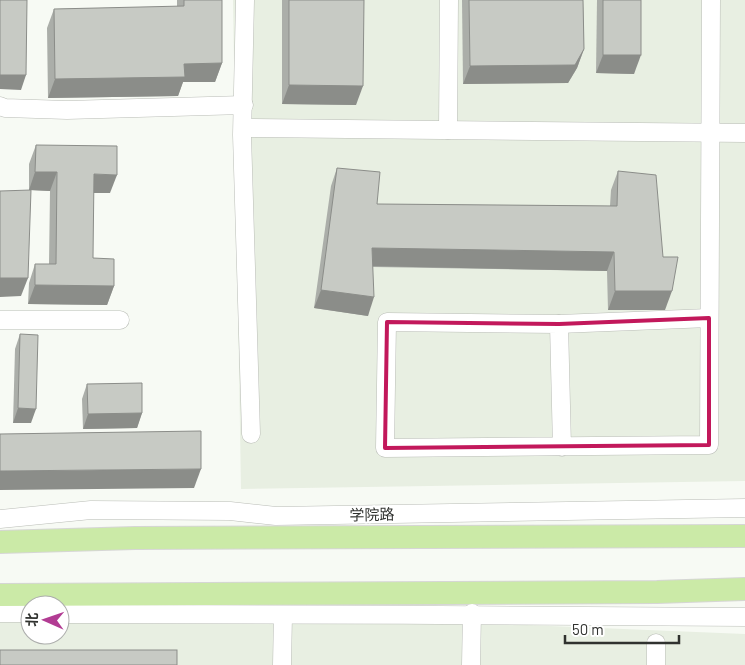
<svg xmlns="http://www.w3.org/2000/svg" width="745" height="665" viewBox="0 0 745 665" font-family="Barlow,'Noto Sans SC',sans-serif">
<rect width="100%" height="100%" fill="#f7faf4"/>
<g fill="#e8efe2">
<polygon points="233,0 745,0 745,481 241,489"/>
<polygon points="0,613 30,613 30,635 60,635 60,614 283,615 745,634 745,665 0,665"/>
</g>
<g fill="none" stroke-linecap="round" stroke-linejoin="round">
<defs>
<g id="minor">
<polyline points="245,0 242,135 251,434"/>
<polyline points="0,106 5,108 67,110 244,105"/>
<polyline points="244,128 745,133"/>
<polyline points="448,130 449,0"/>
<polyline points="0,320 120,320"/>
<polyline points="559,324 709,318"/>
<polyline points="562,447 559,324 387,322 385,448 709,445 711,0"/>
<polyline points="0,519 91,510 230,511 276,516 745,508"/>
<polyline points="0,613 30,613"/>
<path d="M60 614C288 615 517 614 745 617"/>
<polyline points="282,665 283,615"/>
<polyline points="471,665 472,613"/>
<polyline points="656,665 656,643"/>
</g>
<g id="major">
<polyline points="0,542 135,538 745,536"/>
<polyline points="0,595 657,592 745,589"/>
</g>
</defs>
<use href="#minor" stroke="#babdb7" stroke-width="19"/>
<use href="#major" stroke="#d6d6d5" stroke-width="24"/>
<use href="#minor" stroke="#fff" stroke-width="18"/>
<use href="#major" stroke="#cbeaa7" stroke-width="22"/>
</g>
<g fill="#abaea9">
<polygon points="177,0 222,0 222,63 215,82 183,82 178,96 48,98 47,28 54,9 177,7"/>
<polygon points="282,0 364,0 356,105 282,104"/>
<polygon points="462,0 583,0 584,49 577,68 568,83 463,84"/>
<polygon points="597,0 641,0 634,74 596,73"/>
<polygon points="36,145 110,193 93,193 93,258 114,286 107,305 28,304 29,283 35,264 49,264 50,191 31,190 21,296 29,190 29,164"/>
<polygon points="337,168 377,204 610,206 611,190 618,171 665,310 608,310 607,271 373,267 368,316 314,308 331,186"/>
<polygon points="20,334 31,423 13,423 15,349"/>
<polygon points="87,384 142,413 137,428 83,429 82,399"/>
</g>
<g fill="#8b8d89">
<polygon points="584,49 577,68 568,83 463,84 470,66"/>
<polygon points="603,55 641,55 634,74 596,73"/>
<polygon points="222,63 215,82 183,82 178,96 48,98 55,79 184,64"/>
<polygon points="0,75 26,75 21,90 0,89"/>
<polygon points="289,85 363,86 356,105 282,104"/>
<polygon points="35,172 57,172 50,191 29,190"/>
<polygon points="94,174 117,175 110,193 87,193"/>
<polygon points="372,248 614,252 607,271 365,266"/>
<polygon points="0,278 28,278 21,296 0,297"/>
<polygon points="35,285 114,286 107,305 28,304"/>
<polygon points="321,290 374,297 368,316 314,308"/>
<polygon points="615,291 672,291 665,310 608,310"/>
<polygon points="18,408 36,409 31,423 13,423"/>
<polygon points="142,413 137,428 83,429 88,414"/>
<polygon points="201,469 194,488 0,490 0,471"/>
</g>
<g fill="#c7cac4" stroke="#8b8d89">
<polygon points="0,0 27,0 26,75 0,75"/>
<polygon points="184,0 222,0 222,63 184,64 185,77 55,79 54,9 184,6"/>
<polygon points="289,0 364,0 363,86 289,85"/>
<polygon points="469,0 583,0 584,49 575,65 470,66"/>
<rect x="603" y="0" width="38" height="55"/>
<polygon points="36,145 117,146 117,175 94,174 93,258 114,259 114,286 35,285 35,264 56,264 57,172 35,172"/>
<polygon points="337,168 380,172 377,204 617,206 618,171 656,175 663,257 678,257 672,291 615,291 614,252 372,248 374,297 321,290"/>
<polygon points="31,190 28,278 0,278 0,191"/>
<polygon points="20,334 38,335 36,409 18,408"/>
<polygon points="142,383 142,413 88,414 87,384"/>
<polygon points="201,431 201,469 0,471 0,434"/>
<rect x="0" y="650" width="177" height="15"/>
</g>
<path fill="none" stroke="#c2185b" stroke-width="4" stroke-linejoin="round" d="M709 318V445L385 448 387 322 559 324Z"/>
<g text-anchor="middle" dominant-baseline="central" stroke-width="4" stroke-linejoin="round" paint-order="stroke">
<g font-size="15" fill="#30322f" stroke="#fff">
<text transform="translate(372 514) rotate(-1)">学院路</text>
</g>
</g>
<g transform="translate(45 620) rotate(272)"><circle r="24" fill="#ffffff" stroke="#acadac"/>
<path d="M0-4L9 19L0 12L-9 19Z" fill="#b23c93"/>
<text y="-8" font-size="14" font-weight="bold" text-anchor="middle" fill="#30322f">北</text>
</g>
<path d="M565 635v8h114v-8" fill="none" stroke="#30322f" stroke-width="2.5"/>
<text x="572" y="635" font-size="15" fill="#30322f" stroke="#ffffff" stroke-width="4" paint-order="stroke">50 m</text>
</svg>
